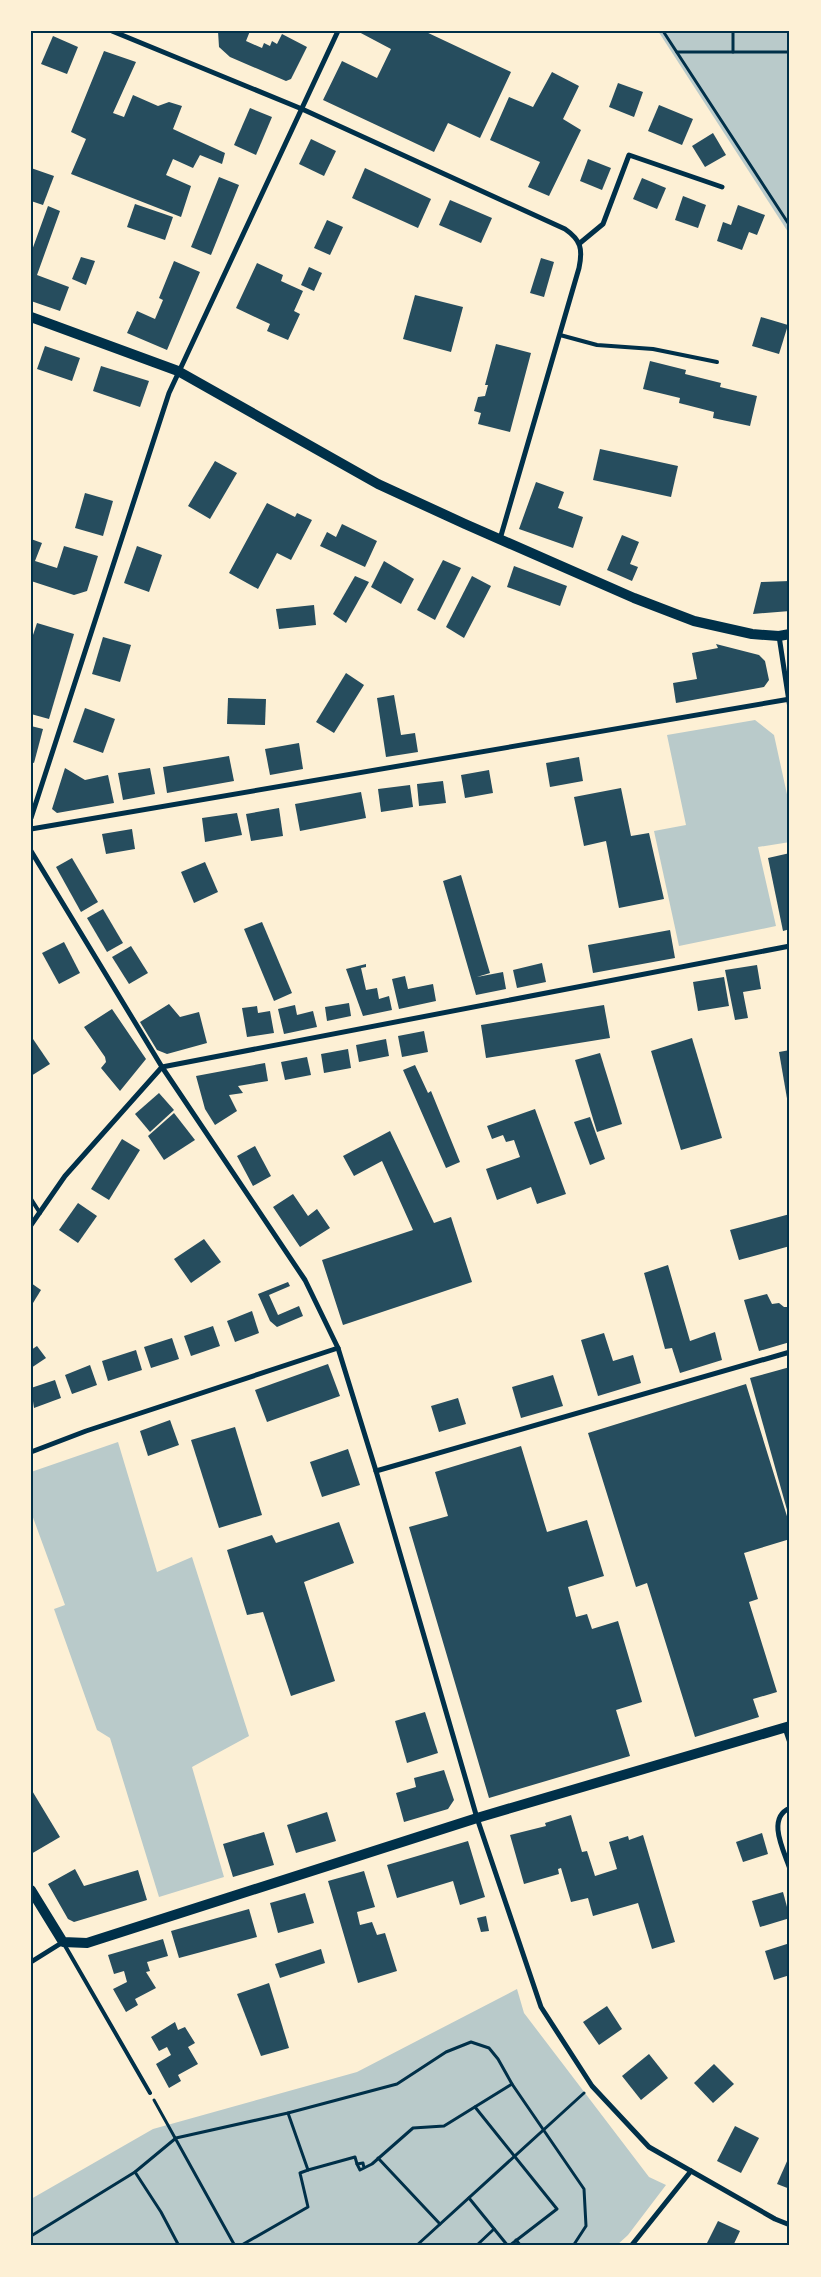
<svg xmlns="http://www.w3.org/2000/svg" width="821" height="2277" viewBox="0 0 821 2277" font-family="Spectral,serif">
<rect width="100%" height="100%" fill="#fdf0d5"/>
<g fill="#b9caca">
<polygon points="658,31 790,31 790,235"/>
<polygon points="755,720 774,735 790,808 790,842 758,847 776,926 679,946 654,831 686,825 667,735"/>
<polygon points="118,1442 157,1572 192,1557 249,1736 192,1767 224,1877 159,1897 110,1738 97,1730 54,1609 65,1605 31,1512 31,1472"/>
<polygon points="517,1989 524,2013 649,2177 666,2185 628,2235 616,2246 31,2246 31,2199 153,2129 357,2072"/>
</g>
<g fill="#264d5e">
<polygon points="218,31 250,31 246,41 262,48 264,43 270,46 272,41 277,44 282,34 307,47 291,79 286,81 230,57 219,47"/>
<polygon points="357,31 424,31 511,72 480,138 448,123 434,152 323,100 342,61 377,78 391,49"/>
<polygon points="53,36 78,47 67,74 41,64"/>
<polygon points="104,51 136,62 113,113 124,117 133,95 158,106 169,102 182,106 173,129 225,153 222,164 200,155 193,168 173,159 166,175 191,186 181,217 71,174 86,139 71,132"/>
<polygon points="552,72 579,86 563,119 581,130 549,196 528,187 540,162 490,140 509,97 533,107"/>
<polygon points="618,83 643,92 634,117 609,107"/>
<polygon points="659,105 693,119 682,145 648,131"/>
<polygon points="250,108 272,117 256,155 234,145"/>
<polygon points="713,133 726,155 705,167 692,146"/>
<polygon points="311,139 336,151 324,176 299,164"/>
<polygon points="588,159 611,168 602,190 580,181"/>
<polygon points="31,168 54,176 43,205 31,201"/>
<polygon points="365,168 431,199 418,228 352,198"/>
<polygon points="219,177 239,185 211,255 191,247"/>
<polygon points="642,178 666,188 657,209 633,199"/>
<polygon points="683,196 706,205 698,228 675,220"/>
<polygon points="450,200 492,218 481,243 439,225"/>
<polygon points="135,204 173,217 165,240 127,227"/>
<polygon points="738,205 765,215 757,235 749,232 742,250 717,241 723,222 731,225"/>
<polygon points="48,206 60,211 37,275 69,287 60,311 31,301 31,253"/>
<polygon points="327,220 343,227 330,255 314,248"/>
<polygon points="81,257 95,261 86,285 72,279"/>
<polygon points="541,258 554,262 544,297 530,293"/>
<polygon points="174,261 200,272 167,350 127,333 137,311 155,319 163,300 159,298"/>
<polygon points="257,263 283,275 281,281 303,291 294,311 300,314 288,340 267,331 270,324 236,308"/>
<polygon points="309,267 322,273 314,291 301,285"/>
<polygon points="415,295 463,307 451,352 403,339"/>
<polygon points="761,317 788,325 779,354 752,346"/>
<polygon points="496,344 531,353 510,432 478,424 481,413 474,411 478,397 485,396 488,385 485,385"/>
<polygon points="45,346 80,358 72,381 37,369"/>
<polygon points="650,361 686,370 685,374 721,383 720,387 757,396 750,426 713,418 714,412 679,403 680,398 643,389"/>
<polygon points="101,366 149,381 140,407 93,391"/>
<polygon points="600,449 678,466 671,497 593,480"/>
<polygon points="215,461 237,473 210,519 188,506"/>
<polygon points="536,482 564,492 558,508 583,517 573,548 519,529"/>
<polygon points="85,493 113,501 103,536 75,528"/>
<polygon points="267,503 295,517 297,513 312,520 291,560 277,553 258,589 229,573"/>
<polygon points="342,524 377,541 365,567 320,546 327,532 336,537"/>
<polygon points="622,535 639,542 630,564 638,567 632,581 607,570"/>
<polygon points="31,539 42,543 35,561 57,568 64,546 98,556 87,591 74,595 31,581"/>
<polygon points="137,546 162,555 149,592 124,583"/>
<polygon points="443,560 461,568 435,620 417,610"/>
<polygon points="384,561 414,579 401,604 371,587"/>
<polygon points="514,566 567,586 560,606 507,587"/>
<polygon points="355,576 369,582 346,623 333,614"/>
<polygon points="472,576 491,586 464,638 446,627"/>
<polygon points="790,581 790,611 753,614 761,582"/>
<polygon points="314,605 316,625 279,629 276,609"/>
<polygon points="37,623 74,634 49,719 31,714 31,641"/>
<polygon points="103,637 131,645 120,682 92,674"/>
<polygon points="716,644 759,655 765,661 769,680 764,687 676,703 673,683 697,679 692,653 718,648"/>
<polygon points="346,673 364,685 334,733 316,722"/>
<polygon points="394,695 401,735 415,733 418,752 386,757 377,698"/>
<polygon points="228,698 266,699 265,725 227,724"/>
<polygon points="85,708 115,719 103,753 73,742"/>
<polygon points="31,726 43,729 34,763 31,762"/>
<polygon points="299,743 303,769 270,775 265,749"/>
<polygon points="229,756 234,781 167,793 163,767"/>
<polygon points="579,757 583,781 550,787 546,763"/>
<polygon points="65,768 85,780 108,775 114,803 57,813 52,809"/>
<polygon points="150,768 155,794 123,800 118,773"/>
<polygon points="489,770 493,793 465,798 461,775"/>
<polygon points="443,781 446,803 419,806 417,784"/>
<polygon points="410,785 413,807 381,812 378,789"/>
<polygon points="621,788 631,836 649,833 664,899 619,908 606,841 584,846 574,797"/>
<polygon points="361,792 366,818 300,831 295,804"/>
<polygon points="279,808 283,836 251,841 246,814"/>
<polygon points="237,813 242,835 205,842 202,818"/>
<polygon points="132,829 135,849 106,854 102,834"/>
<polygon points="790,853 790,929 783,931 768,858"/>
<polygon points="72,858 98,902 81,912 56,867"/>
<polygon points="205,862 218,892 194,903 181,872"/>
<polygon points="461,875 490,973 477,977 503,972 506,989 476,995 443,881"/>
<polygon points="103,909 123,943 107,952 87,918"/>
<polygon points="262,922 292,993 274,1001 244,929"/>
<polygon points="670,930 675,958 593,973 588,945"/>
<polygon points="64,942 80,973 59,984 42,953"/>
<polygon points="131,946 148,973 129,984 112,957"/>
<polygon points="542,963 546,982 517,988 513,970"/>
<polygon points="366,964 366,967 361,968 366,990 377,988 379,999 389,996 392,1010 363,1016 346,969"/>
<polygon points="757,965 761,989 743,992 748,1018 735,1020 725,970"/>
<polygon points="405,976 408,989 433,984 436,1001 399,1009 392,979"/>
<polygon points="724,977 729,1006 698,1011 693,982"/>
<polygon points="349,1003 351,1016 327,1021 325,1007"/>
<polygon points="169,1004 180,1017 199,1012 207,1043 167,1054 157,1050 140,1022"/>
<polygon points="295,1005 297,1015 313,1011 317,1027 284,1034 278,1009"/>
<polygon points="604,1005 610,1038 486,1058 481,1025"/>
<polygon points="257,1006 258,1013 270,1011 274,1033 247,1037 242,1008"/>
<polygon points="112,1009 146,1059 120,1091 101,1068 106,1062 105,1057 84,1027"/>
<polygon points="424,1031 428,1052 402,1057 398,1036"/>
<polygon points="31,1036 50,1064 31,1076"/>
<polygon points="692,1038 722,1138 681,1150 651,1051"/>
<polygon points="386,1039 389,1056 359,1062 356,1045"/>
<polygon points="348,1049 351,1068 324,1073 321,1054"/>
<polygon points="790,1050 790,1110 789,1110 779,1052"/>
<polygon points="600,1053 622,1124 597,1132 575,1060"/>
<polygon points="307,1057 311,1075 285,1080 281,1062"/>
<polygon points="265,1063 268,1081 238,1086 243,1093 229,1095 237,1111 215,1125 205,1109 196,1076"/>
<polygon points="415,1065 428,1093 431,1091 460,1162 446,1168 403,1070"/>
<polygon points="159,1093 174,1110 150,1132 135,1114"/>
<polygon points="535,1109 566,1194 537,1204 531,1187 497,1200 486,1169 520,1157 514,1140 506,1142 503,1135 492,1139 487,1126"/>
<polygon points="174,1113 195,1140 164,1160 148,1136"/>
<polygon points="590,1117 605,1159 590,1165 574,1122"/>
<polygon points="390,1131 434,1223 451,1217 472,1282 343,1325 322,1260 413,1230 382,1161 354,1176 343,1156"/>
<polygon points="122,1139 140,1150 109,1200 91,1189"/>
<polygon points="255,1146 271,1176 253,1186 237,1156"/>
<polygon points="293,1194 308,1216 317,1209 330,1228 300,1247 273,1207"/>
<polygon points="78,1203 97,1216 78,1243 59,1230"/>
<polygon points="790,1214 790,1246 739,1260 730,1230"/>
<polygon points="204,1239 221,1262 191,1283 174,1259"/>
<polygon points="668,1265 690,1341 715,1332 722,1360 680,1373 672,1348 665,1349 644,1273"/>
<polygon points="288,1282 290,1286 269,1295 278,1315 299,1306 303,1316 277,1327 270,1321 258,1294"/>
<polygon points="31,1283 41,1290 33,1303 31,1301"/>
<polygon points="767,1294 772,1304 779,1303 784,1307 790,1307 790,1342 759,1351 744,1300"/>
<polygon points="252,1311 259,1333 235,1342 227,1321"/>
<polygon points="213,1326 220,1346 191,1356 184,1336"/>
<polygon points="604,1333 613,1361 633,1355 641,1383 598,1396 581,1340"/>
<polygon points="172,1338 179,1359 151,1368 144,1347"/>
<polygon points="37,1346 46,1358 31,1368 31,1350"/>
<polygon points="136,1350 142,1370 108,1381 102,1361"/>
<polygon points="328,1364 340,1396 267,1422 255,1390"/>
<polygon points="90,1365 97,1385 72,1394 65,1375"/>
<polygon points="790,1367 790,1517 789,1517 750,1378"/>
<polygon points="553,1375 563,1406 521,1418 512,1387"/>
<polygon points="55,1380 61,1398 34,1408 31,1388"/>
<polygon points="746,1384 790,1526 790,1539 744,1553 758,1599 749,1602 777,1692 753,1699 759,1717 695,1737 647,1583 636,1587 588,1433"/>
<polygon points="458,1398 466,1424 439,1432 431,1406"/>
<polygon points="170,1420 179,1445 148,1456 140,1431"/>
<polygon points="235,1427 262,1515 219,1528 191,1440"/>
<polygon points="521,1446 547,1532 587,1520 604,1576 568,1587 576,1617 587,1614 592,1629 618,1621 642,1702 616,1710 630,1756 489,1798 409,1527 448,1516 435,1472"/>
<polygon points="348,1449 360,1485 322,1497 310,1462"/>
<polygon points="339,1522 354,1563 304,1582 335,1681 291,1696 263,1612 247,1615 227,1550 272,1535 276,1543"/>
<polygon points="425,1712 438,1753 407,1763 395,1721"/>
<polygon points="444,1770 454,1800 448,1809 404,1822 396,1793 416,1787 414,1778"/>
<polygon points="31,1789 60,1837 31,1854"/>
<polygon points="327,1812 336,1841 296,1853 287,1825"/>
<polygon points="571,1815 582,1852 587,1851 595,1876 617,1869 609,1842 628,1836 629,1840 643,1835 675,1942 652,1949 638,1903 593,1916 588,1898 571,1902 561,1868 558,1869 559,1874 524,1884 510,1835 546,1826 545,1823"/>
<polygon points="264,1832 274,1865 233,1877 223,1844"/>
<polygon points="762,1833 768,1854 743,1862 736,1842"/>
<polygon points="468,1841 485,1897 460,1905 453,1881 397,1898 387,1865"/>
<polygon points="75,1869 84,1886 138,1870 147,1900 74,1922 68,1919 48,1884"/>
<polygon points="364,1871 375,1907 357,1912 360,1925 372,1922 377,1935 385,1933 397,1971 358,1983 328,1881"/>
<polygon points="783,1892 790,1918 760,1927 752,1901"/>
<polygon points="305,1893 314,1923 278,1933 270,1903"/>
<polygon points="249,1909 257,1937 179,1958 171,1931"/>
<polygon points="486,1916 489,1931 481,1932 477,1918"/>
<polygon points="163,1939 168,1956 147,1962 150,1971 146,1972 156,1988 135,1999 138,2005 126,2012 113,1989 127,1982 124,1971 114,1974 108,1955"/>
<polygon points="790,1943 790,1975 774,1980 765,1951"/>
<polygon points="321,1949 325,1963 280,1978 275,1964"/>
<polygon points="269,1983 289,2048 261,2056 237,1994"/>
<polygon points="607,2006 622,2029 599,2045 583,2022"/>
<polygon points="175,2022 178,2030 185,2027 195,2043 188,2047 198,2064 178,2075 181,2081 169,2088 156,2064 171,2055 167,2047 159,2051 151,2037"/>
<polygon points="649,2054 668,2078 641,2100 622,2076"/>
<polygon points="714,2064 734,2084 713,2103 694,2083"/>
<polygon points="735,2126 759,2138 741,2173 717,2161"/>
<polygon points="788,2159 790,2160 790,2189 777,2184"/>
<polygon points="718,2221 740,2231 733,2246 706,2245"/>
</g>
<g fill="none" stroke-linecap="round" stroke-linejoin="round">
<g stroke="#003049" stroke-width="3">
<polyline points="663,31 790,226"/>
<polyline points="677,52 790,52"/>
<polyline points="733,52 733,31"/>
<polyline points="154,2100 235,2246"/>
<polyline points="475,2107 557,2209 509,2246"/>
<polyline points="378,2158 440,2224"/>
<polyline points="364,2168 363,2163 357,2164 360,2170 372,2164 413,2128 444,2126 512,2084"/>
<polyline points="308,2170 355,2157 357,2164"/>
<polyline points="135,2172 161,2212 179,2246"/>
<polyline points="469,2198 508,2246"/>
<polyline points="31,2236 135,2172 176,2138 288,2113 397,2084 446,2052 471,2042 489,2048 498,2059 512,2084 584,2189 586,2226 573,2246"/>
<polyline points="516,2240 521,2246"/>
<polyline points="73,2246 82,2246"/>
<polyline points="240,2246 308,2207 300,2173 308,2170 288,2113"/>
<polyline points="416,2246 584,2093"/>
<polyline points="476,2246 494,2229"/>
</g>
<g stroke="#003049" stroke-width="4">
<polyline points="560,335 597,345 653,349 717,362"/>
<polyline points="31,1199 40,1213"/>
<polyline points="64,1944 150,2093"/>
</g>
<g stroke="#003049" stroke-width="5">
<path d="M112 31 302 109 565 229C581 240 583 249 579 268L500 539"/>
<polyline points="580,243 603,224 629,155 722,187"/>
<polyline points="779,636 790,708"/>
<polyline points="31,818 169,393 338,31"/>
<polyline points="31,829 790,699"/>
<polyline points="31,851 162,1067 305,1280 338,1348 376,1471 477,1818 541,2007 592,2086 649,2147 775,2219 790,2225"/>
<polyline points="31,1225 65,1176 162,1067 790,946"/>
<polyline points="31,1452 86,1431 338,1348"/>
<polyline points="376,1471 790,1352"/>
<polyline points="785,1728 790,1743"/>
<path d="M790 1808C766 1818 784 1851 790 1869"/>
<polyline points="31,1962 63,1942"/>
<polyline points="631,2246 691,2171"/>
</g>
<g stroke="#003049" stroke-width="10">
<polyline points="31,317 178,371 378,484 465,524 634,598 694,621 752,634 779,636 790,634"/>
<polyline points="31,1890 63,1942 87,1943 477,1818 790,1726"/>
</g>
</g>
<rect width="821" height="2277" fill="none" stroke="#fdf0d5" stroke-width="65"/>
<rect x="32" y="32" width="756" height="2212" fill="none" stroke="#003049" stroke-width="2"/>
</svg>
